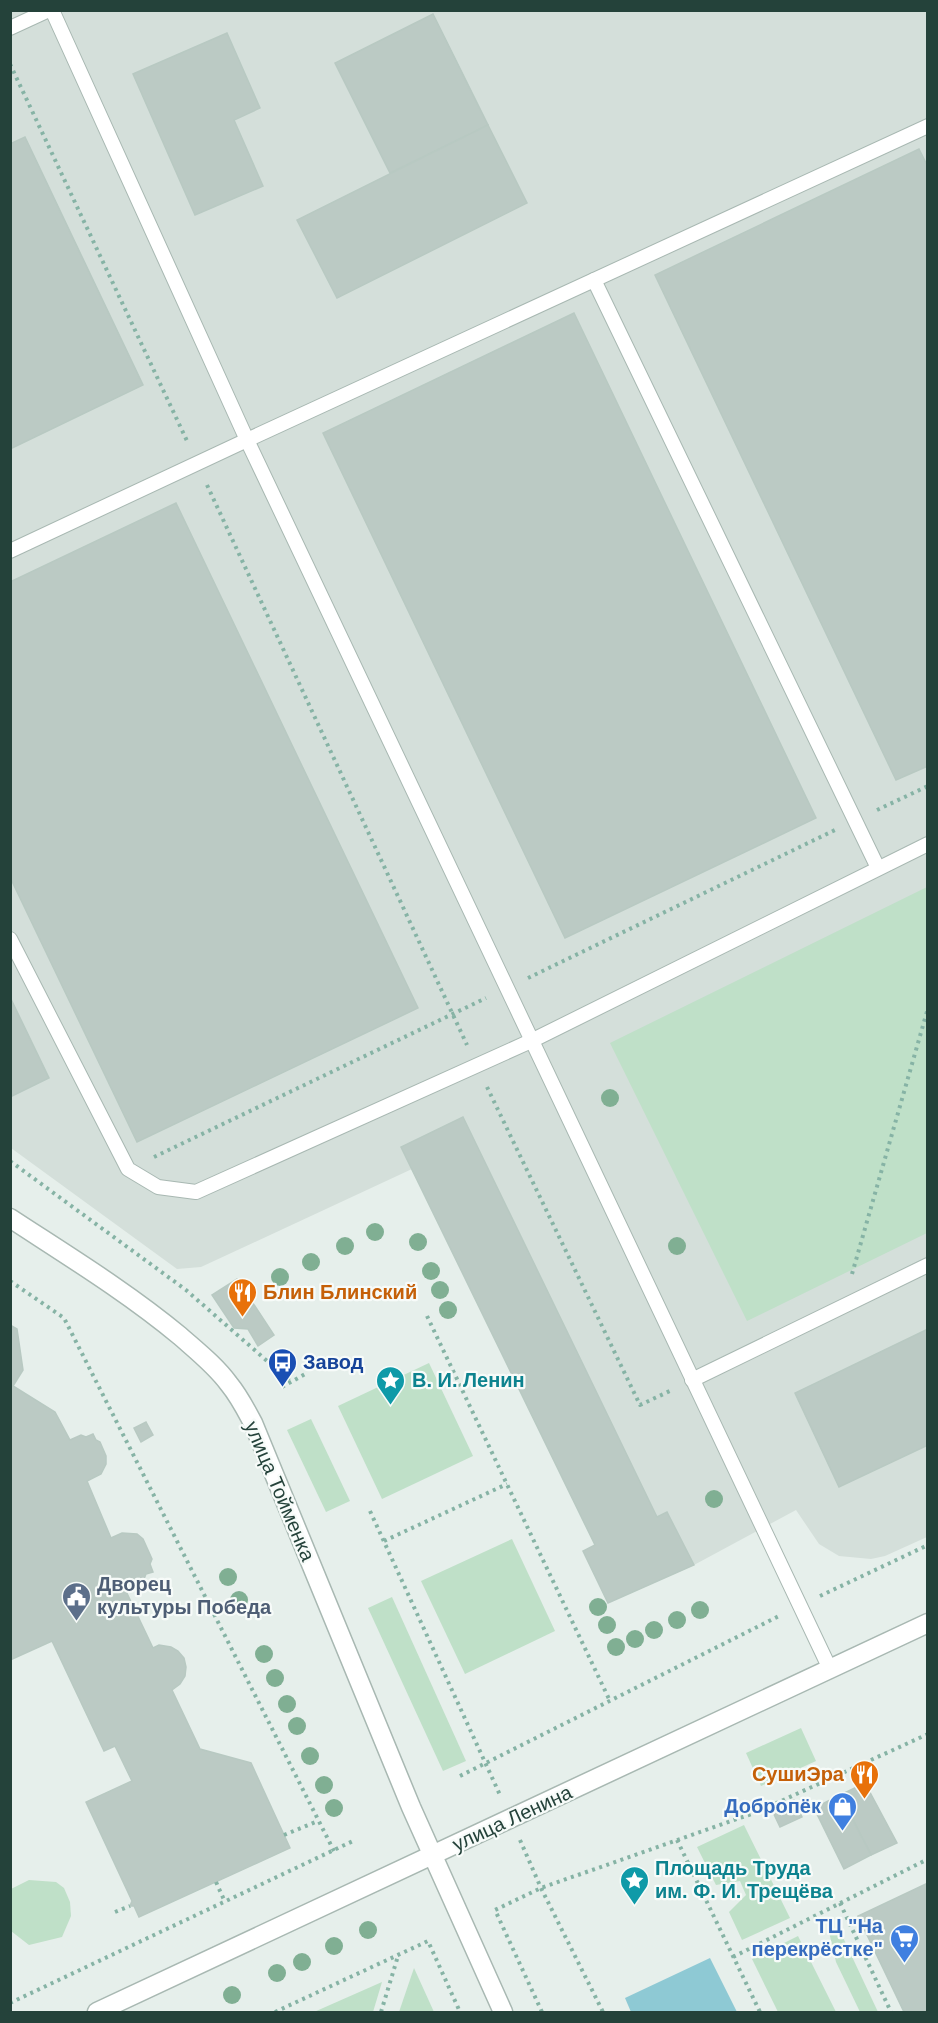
<svg xmlns="http://www.w3.org/2000/svg" width="938" height="2023" viewBox="0 0 938 2023" font-family="Helvetica,sans-serif">
<rect width="100%" height="100%" fill="#e6efeb"/>
<polygon fill="#d4dfda" points="11,11 927,11 927,1537 885,1556 871,1559 839,1556 819,1544 796,1510 694,1565 608,1603 583,1551 595,1545 412,1169 201,1267 177,1269 11,1148"/>
<g fill="#bfe0c8">
<polygon points="927,887 927,1233 747,1321 610,1043"/>
<polygon points="429,1363 473,1456 382,1499 338,1406"/>
<polygon points="311,1419 350,1501 326,1512 287,1430"/>
<polygon points="512,1539 555,1631 465,1674 421,1581"/>
<polygon points="392,1597 466,1761 443,1771 368,1608"/>
<polygon points="801,1728 816,1761 761,1786 746,1753"/>
<polygon points="744,1825 790,1918 742,1940 729,1912 746,1895 740,1881 716,1885 697,1847"/>
<polygon points="29,1880 56,1882 64,1888 70,1902 71,1916 62,1937 29,1945 11,1931 11,1889"/>
<polygon points="839,1929 878,2012 860,2012 836,1962 829,1932"/>
<polygon points="798,1936 836,2012 778,2012 752,1959"/>
<polygon points="414,1968 434,2012 399,2012"/>
<polygon points="382,1982 373,2012 314,2012"/>
</g>
<polygon fill="#8ec9d4" points="710,1958 737,2012 631,2012 625,1998"/>
<g fill="#bbcac4" stroke="#b8c9c2" stroke-width="1.5">
<polygon points="433,14 488,125 390,173 335,63"/>
<polygon points="227,33 260,108 234,120 263,186 195,215 133,74"/>
<polygon points="488,125 527,203 337,298 297,220"/>
<polygon points="25,137 143,385 10,449 10,144"/>
<polygon points="919,149 928,167 928,766 896,780 655,275"/>
<polygon points="574,313 816,818 565,938 323,433"/>
<polygon points="176,503 418,1008 137,1142 10,877 10,582"/>
<polygon points="10,997 49,1078 10,1097"/>
<polygon points="463,1117 657,1517 667,1512 694,1565 608,1603 583,1551 595,1545 401,1147"/>
<polygon points="237,1279 274,1335 258,1346 248,1329 234,1328 212,1295"/>
<polygon points="10,1325 17,1329 23,1370 13,1386 55,1412 70,1440 81,1435 86,1437 93,1434 96,1440 100,1442 106,1456 106,1464 101,1474 87,1481 111,1538 122,1533 137,1534 143,1539 152,1559 150,1564 153,1572 146,1574 144,1579 124,1587 153,1648 159,1645 171,1647 178,1651 184,1658 186,1667 185,1676 180,1684 172,1690 200,1749 251,1763 290,1848 139,1917 134,1906 130,1906 132,1901 86,1802 132,1781 115,1746 104,1751 52,1641 10,1660"/>
<polygon points="928,1329 928,1445 839,1487 795,1393"/>
<polygon points="146,1422 153,1435 141,1442 134,1428"/>
<polygon points="865,1783 897,1843 871,1855 840,1795"/>
<polygon points="840,1795 871,1855 844,1869 814,1808"/>
<polygon points="794,1800 802,1817 780,1827 772,1810"/>
<polygon points="928,1883 928,2012 904,2012 858,1916"/>
</g>
<g fill="none" stroke-linecap="round" stroke-linejoin="round">
<defs>
<g id="service">
<polyline points="52,10 247,440 830,1669"/>
<polyline points="10,28 49,10"/>
<polyline points="594,280 878,868"/>
<polyline points="10,551 247,440 928,126"/>
<polyline points="10,939 128,1169 158,1187 196,1192 531,1041 928,844"/>
<polyline points="692,1380 928,1265"/>
</g>
<g id="tertiary">
<path d="M10 1218C68 1256 127 1292 180 1336 197 1351 216 1366 229 1384 239 1396 246 1410 253 1423L411 1807 503 2012"/>
<polyline points="97,2012 928,1623"/>
</g>
</defs>
<use href="#service" stroke="#a8b8b2" stroke-width="16"/>
<use href="#tertiary" stroke="#a8b8b2" stroke-width="21"/>
<g stroke="#86b3a5" stroke-width="4" stroke-dasharray="3 4.5" stroke-linecap="butt">
<polyline points="10,64 188,443"/>
<polyline points="207,485 467,1045"/>
<polyline points="877,810 928,786"/>
<polyline points="528,978 835,830"/>
<polyline points="487,1087 640,1405 672,1390"/>
<polyline points="154,1157 486,998"/>
<polyline points="10,1161 186,1290 290,1381"/>
<polyline points="852,1274 928,1008"/>
<polyline points="10,1281 64,1318 334,1851"/>
<polyline points="427,1316 610,1701"/>
<polyline points="282,1387 307,1373"/>
<polyline points="370,1511 500,1795"/>
<polyline points="384,1541 507,1484"/>
<polyline points="820,1596 928,1545"/>
<polyline points="460,1776 779,1616"/>
<polyline points="284,1835 318,1821"/>
<polyline points="520,1840 541,1888 603,2012"/>
<polyline points="677,1840 760,2012"/>
<polyline points="216,1882 225,1902"/>
<polyline points="840,1903 891,2012"/>
<polyline points="115,1912 130,1906"/>
<polyline points="733,1957 928,1859"/>
<polyline points="10,2003 353,1841"/>
<polyline points="275,2012 428,1941 460,2012"/>
<polyline points="381,2012 398,1956"/>
<polyline points="542,2012 495,1910 541,1888 757,1812 928,1734"/>
</g>
<use href="#service" stroke="#fff" stroke-width="14"/>
<use href="#tertiary" stroke="#fff" stroke-width="18"/>
</g>
<g fill="#80af93">
<circle cx="610" cy="1098" r="9"/>
<circle cx="375" cy="1232" r="9"/>
<circle cx="418" cy="1242" r="9"/>
<circle cx="345" cy="1246" r="9"/>
<circle cx="677" cy="1246" r="9"/>
<circle cx="311" cy="1262" r="9"/>
<circle cx="431" cy="1271" r="9"/>
<circle cx="280" cy="1277" r="9"/>
<circle cx="440" cy="1290" r="9"/>
<circle cx="448" cy="1310" r="9"/>
<circle cx="714" cy="1499" r="9"/>
<circle cx="228" cy="1577" r="9"/>
<circle cx="239" cy="1600" r="9"/>
<circle cx="598" cy="1607" r="9"/>
<circle cx="700" cy="1610" r="9"/>
<circle cx="677" cy="1620" r="9"/>
<circle cx="607" cy="1625" r="9"/>
<circle cx="654" cy="1630" r="9"/>
<circle cx="635" cy="1639" r="9"/>
<circle cx="616" cy="1647" r="9"/>
<circle cx="264" cy="1654" r="9"/>
<circle cx="275" cy="1678" r="9"/>
<circle cx="287" cy="1704" r="9"/>
<circle cx="297" cy="1726" r="9"/>
<circle cx="310" cy="1756" r="9"/>
<circle cx="324" cy="1785" r="9"/>
<circle cx="334" cy="1808" r="9"/>
<circle cx="368" cy="1930" r="9"/>
<circle cx="334" cy="1946" r="9"/>
<circle cx="302" cy="1962" r="9"/>
<circle cx="277" cy="1973" r="9"/>
<circle cx="232" cy="1995" r="9"/>
</g>
<defs>
<symbol id="restaurant-pin" viewBox="-11 -11 22 30"><path d="M0 17L-7.5 6A9.5 9.5 0 1 1 7.5 6Z" fill="#e8710a" stroke="#f7fbf9"/><path d="M-5-6h1v4h1v-4h1v4h1v-4h1v5L-1.5 .5V6h-2V.5L-5-1ZM5-6V6H3V1.5H1.5Q1.5-4 5-6Z" fill="#fff"/></symbol>
<symbol id="bus-pin" viewBox="-11 -11 22 30"><path d="M0 17L-7.5 6A9.5 9.5 0 1 1 7.5 6Z" fill="#1a4fb4" stroke="#f7fbf9"/><path d="M-5-6H5V4H4V6H2V4H-2V6H-4V4H-5ZM-3.5-4V0h7V-4ZM-3.5 1.2v1.5H-2V1.2ZM2 1.2v1.5H3.5V1.2Z" fill="#fff"/></symbol>
<symbol id="sight-pin" viewBox="-11 -11 22 30"><path d="M0 17L-7.5 6A9.5 9.5 0 1 1 7.5 6Z" fill="#0f9aa8" stroke="#f7fbf9"/><path d="M0-6L1.8-2.2L6-1.7L2.9 1.2L3.7 5.4L0 3.3L-3.7 5.4L-2.9 1.2L-6-1.7L-1.8-2.2Z" fill="#fff"/></symbol>
<symbol id="civic-pin" viewBox="-11 -11 22 30"><path d="M0 17L-7.5 6A9.5 9.5 0 1 1 7.5 6Z" fill="#5c6f8a" stroke="#f7fbf9"/><path d="M-.6-6.5H3V-4.5H.6V-3L4-1V1h2V6H-6V1h2V-1L-.6-3ZM-1.2 2.5V6h2.4V2.5Z" fill="#fff"/></symbol>
<symbol id="shop-pin" viewBox="-11 -11 22 30"><path d="M0 17L-7.5 6A9.5 9.5 0 1 1 7.5 6Z" fill="#3f7fe0" stroke="#f7fbf9"/><path d="M-5-2.5h2.3a2.7 3.5 0 0 1 5.4 0H5L5.5 6h-11ZM-1.5-2.5h3a1.5 2.3 0 0 0-3 0Z" fill="#fff"/></symbol>
<symbol id="supermarket-pin" viewBox="-11 -11 22 30"><path d="M0 17L-7.5 6A9.5 9.5 0 1 1 7.5 6Z" fill="#3f7fe0" stroke="#f7fbf9"/><path d="M-6-5.5h2.5l.6 2H6L4.5 2H-2.5L-4.4-4H-6ZM-1.5 3.2a1.3 1.3 0 1 0 .1 0ZM3 3.2a1.3 1.3 0 1 0 .1 0Z" fill="#fff"/></symbol>
</defs>
<g fill-rule="evenodd">
<use href="#restaurant-pin" x="226" y="1276" width="33" height="45"/>
<use href="#bus-pin" x="266" y="1346" width="33" height="45"/>
<use href="#sight-pin" x="374" y="1364" width="33" height="45"/>
<use href="#civic-pin" x="60" y="1580" width="33" height="45"/>
<use href="#restaurant-pin" x="848" y="1758" width="33" height="45"/>
<use href="#shop-pin" x="826" y="1790" width="33" height="45"/>
<use href="#sight-pin" x="618" y="1864" width="33" height="45"/>
<use href="#supermarket-pin" x="888" y="1922" width="33" height="45"/>
</g>
<g text-anchor="middle" dominant-baseline="central" stroke-width="4.5" stroke-linejoin="round" paint-order="stroke">
<g font-size="20" font-weight="bold" fill="#c56008" stroke="#f7fbf9" text-anchor="start">
<text x="263" y="1292">Блин Блинский</text>
<text x="844" y="1774" text-anchor="end">СушиЭра</text>
</g>
<g font-size="20" font-weight="bold" fill="#164399" stroke="#f7fbf9" text-anchor="start">
<text x="303" y="1362">Завод</text>
</g>
<g font-size="20" font-weight="bold" fill="#0d838f" stroke="#f7fbf9" text-anchor="start">
<text x="412" y="1380">В. И. Ленин</text>
<text x="655" y="1868">Площадь Труда<tspan x="655" dy="23">им. Ф. И. Трещёва</tspan></text>
</g>
<g font-size="20" fill="#24423a" stroke="#f7fbf9">
<text transform="translate(280 1491) rotate(67)">улица Тойменка</text>
<text transform="translate(512 1818) rotate(-25)">улица Ленина</text>
</g>
<g font-size="20" font-weight="bold" fill="#4e5e75" stroke="#f7fbf9" text-anchor="start">
<text x="97" y="1584">Дворец<tspan x="97" dy="23">культуры Победа</tspan></text>
</g>
<g font-size="20" font-weight="bold" fill="#366cbe" stroke="#f7fbf9" text-anchor="end">
<text x="821" y="1806">Добропёк</text>
<text x="883" y="1926">ТЦ "На<tspan x="883" dy="23">перекрёстке"</tspan></text>
</g>
</g>
<rect width="938" height="2023" fill="none" stroke="#24423a" stroke-width="24"/>
</svg>
